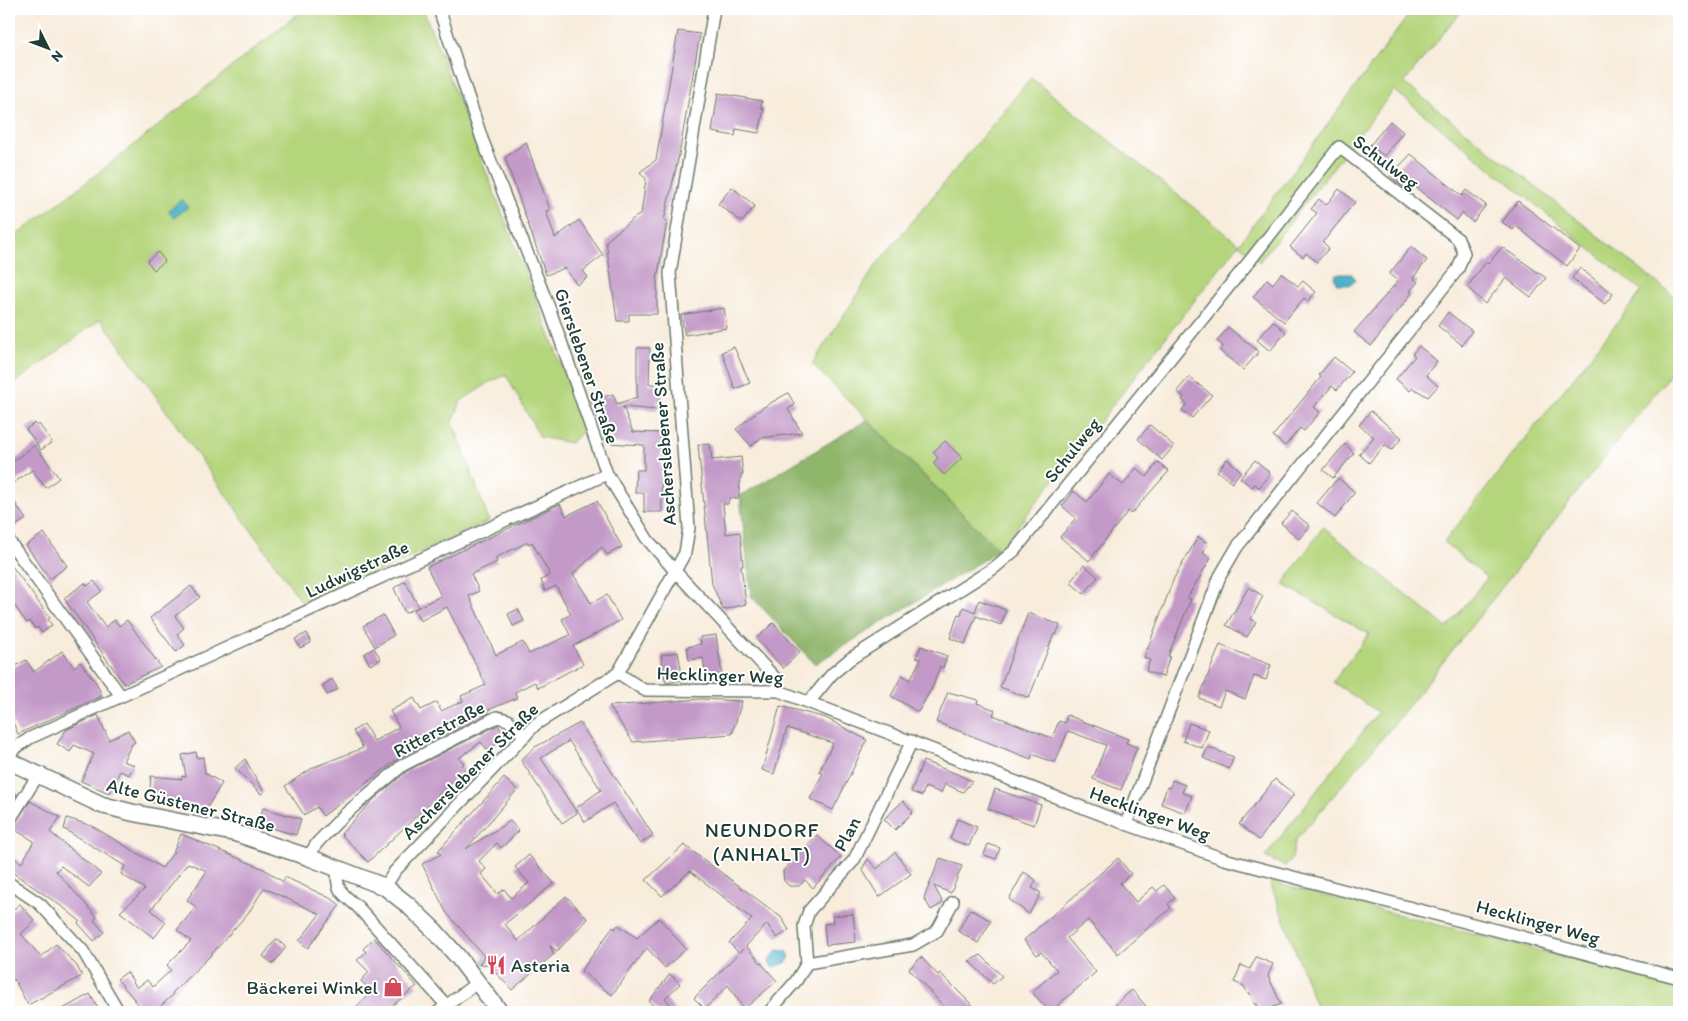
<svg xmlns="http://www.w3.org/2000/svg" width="1688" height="1021" viewBox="0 0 1688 1021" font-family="Itim,sans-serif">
<rect width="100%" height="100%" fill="#fff"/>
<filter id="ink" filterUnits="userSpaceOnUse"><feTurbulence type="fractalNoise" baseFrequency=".02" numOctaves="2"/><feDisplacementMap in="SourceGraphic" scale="10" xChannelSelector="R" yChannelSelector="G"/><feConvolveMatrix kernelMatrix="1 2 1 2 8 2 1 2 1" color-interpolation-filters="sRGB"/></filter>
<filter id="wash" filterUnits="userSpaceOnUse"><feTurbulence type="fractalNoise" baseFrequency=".0096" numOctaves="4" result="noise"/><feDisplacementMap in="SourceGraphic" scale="20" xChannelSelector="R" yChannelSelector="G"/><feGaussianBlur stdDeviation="1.12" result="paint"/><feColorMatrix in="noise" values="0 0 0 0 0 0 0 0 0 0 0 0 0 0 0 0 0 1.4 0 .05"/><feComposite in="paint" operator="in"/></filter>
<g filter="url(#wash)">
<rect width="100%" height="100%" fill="#f8ecdb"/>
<g fill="#b5d57d" stroke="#6a8958">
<polygon points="304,9 423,9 586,429 570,443 540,437 506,375 490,382 461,401 453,422 489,521 304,605 101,319 9,387 9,241 118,158"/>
<polygon points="1413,9 1463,9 1404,83 1679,300 1679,363 1395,723 1295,841 1292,859 1285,866 1265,857 1378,712 1333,682 1369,634 1283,584 1323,527 1447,628 1487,578 1444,542 1642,291 1394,90 1259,262 1239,244 999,550 812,364 877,264 1031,78 1239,244"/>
<polygon points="1270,882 1679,986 1679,1012 1318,1012"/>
</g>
<polygon fill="#90b66c" stroke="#587a50" points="867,420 999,550 815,664 751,596 740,496"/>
<g fill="#4bb1ca" stroke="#35777f">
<polygon points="182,199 188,207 174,218 168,211"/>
<polygon points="1336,274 1352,274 1355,280 1350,285 1337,284 1334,278"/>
<polygon points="778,950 787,951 790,957 787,962 773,968 769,963 771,957"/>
</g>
<g id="blocks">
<g fill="#c399c8" fill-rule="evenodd">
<polygon points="678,31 700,34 679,155 664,220 667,221 657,280 657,314 629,314 629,321 617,321 606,241 634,218 641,214 646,179 640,172 656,160"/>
<polygon points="718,93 762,101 761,108 764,109 759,133 736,129 735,136 712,132"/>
<polygon points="1390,121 1403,132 1384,156 1370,145"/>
<polygon points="526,142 550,210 546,211 555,238 579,220 603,255 583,271 588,277 577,285 565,268 546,275 505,158"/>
<polygon points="1411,154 1462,196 1466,190 1486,205 1473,222 1462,213 1457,220 1409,182 1405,188 1390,176"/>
<polygon points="732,187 755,206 742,222 718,204"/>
<polygon points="1339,189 1355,202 1323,242 1329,248 1317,262 1306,253 1303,257 1290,247 1317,213 1311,209 1319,199 1326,205"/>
<polygon points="1518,201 1580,249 1567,266 1516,226 1513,230 1502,222"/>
<polygon points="1411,247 1427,260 1413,278 1418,282 1410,291 1412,293 1371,346 1354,332 1398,281 1389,274"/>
<polygon points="1502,247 1546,278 1531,297 1506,278 1485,304 1467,287 1486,262 1488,264"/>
<polygon points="158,252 165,261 154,270 147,261"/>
<polygon points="1580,268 1613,294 1605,304 1572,278"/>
<polygon points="1281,273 1298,286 1303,281 1316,292 1308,301 1304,298 1284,322 1253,297 1267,279 1273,284"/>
<polygon points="724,308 727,328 685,335 681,315"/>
<polygon points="1448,312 1472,331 1462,345 1438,326"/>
<polygon points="1273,321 1286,332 1270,351 1257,340"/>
<polygon points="1228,327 1259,352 1243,370 1220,351 1223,346 1217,341"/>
<polygon points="1419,346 1437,361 1426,375 1438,386 1428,397 1413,388 1410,391 1396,379 1415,356 1412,354"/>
<polygon points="734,347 750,383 735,389 722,352"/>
<polygon points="637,348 650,348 649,384 659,384 660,400 658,400 657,410 623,407 633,432 660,433 662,512 644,512 644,493 635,493 636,470 644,470 644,445 606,443 590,399 603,394 604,397 613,394 617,404 637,397"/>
<polygon points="1334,357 1352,372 1337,390 1332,386 1314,407 1320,412 1304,431 1300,428 1285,446 1273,436 1321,377 1319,375"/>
<polygon points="1189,377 1212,395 1192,418 1182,410 1187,404 1182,400 1184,397 1177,391"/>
<polygon points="788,393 795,405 788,409 802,433 761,438 751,446 736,429 762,408"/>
<polygon points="1371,411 1402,438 1392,450 1385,445 1369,463 1359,454 1374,437 1359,425"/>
<polygon points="35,423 37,426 39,424 52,442 41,450 26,429"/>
<polygon points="1150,425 1174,446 1162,460 1138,439"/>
<polygon points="945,441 962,458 944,475 933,463 938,458 933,452"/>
<polygon points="710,444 712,460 741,457 743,475 741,475 738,499 729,498 728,504 723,504 726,534 740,532 743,566 741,566 746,604 723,610 712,584 698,445"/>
<polygon points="1345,444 1354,453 1333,478 1323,470"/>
<polygon points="35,445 59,478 46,488 32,470 9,486 9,464"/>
<polygon points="1227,459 1241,471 1232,483 1217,471"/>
<polygon points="1255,460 1270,473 1259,488 1255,484 1252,487 1240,478"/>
<polygon points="1158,462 1169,471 1131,514 1128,511 1089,561 1060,537 1076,518 1062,506 1074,491 1087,502 1109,474 1123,485 1136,468 1147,477"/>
<polygon points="1338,478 1355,492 1335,518 1317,503"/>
<polygon points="9,494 26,519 13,528 9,522"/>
<path d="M597 501 622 547 607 555 602 547 573 574 591 603 607 595 621 620 573 646 583 664 538 688 535 682 515 692 517 698 488 710 489 713 399 758 323 816 317 807 304 815 285 786 314 767 363 748 353 731 364 724 374 741 399 727 390 711 414 698 421 710 437 702 441 711 463 701 461 696 486 685 447 607 420 621 414 609 441 596 427 567 560 504 566 516ZM528 542 529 544 532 542 550 575 541 580 545 591 556 586 571 614 562 619 570 635 529 654 523 642 496 655 469 596 479 591 471 574 497 562 495 558Z"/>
<polygon points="1292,511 1310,526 1299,539 1281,523"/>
<polygon points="44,533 67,566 50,579 26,545"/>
<polygon points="1198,537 1208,543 1203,553 1211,558 1187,598 1191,599 1168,656 1170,656 1163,677 1146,671 1150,660 1144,658 1174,578"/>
<polygon points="9,562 50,618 48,620 52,625 42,633 38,627 35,629 30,621 27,623 9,598"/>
<polygon points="1084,565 1098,577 1084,594 1070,582"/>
<polygon points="94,581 102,591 87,602 105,627 115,620 119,626 127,620 161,667 124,684 64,598 85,583 87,586"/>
<polygon points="405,581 419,607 405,613 394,588"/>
<polygon points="191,586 200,597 175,616 184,628 177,634 185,645 176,652 150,618"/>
<polygon points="1249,587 1263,596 1251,619 1256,622 1247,637 1226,625"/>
<polygon points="979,600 1006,610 1001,625 976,616 965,644 950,638 958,614 961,615 963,607 975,612"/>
<polygon points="518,609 524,621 513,626 508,614"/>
<polygon points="1028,613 1060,625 1056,635 1054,634 1029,698 1000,687"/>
<polygon points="383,615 394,635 375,647 363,626"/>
<polygon points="773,623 800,652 783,668 756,639"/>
<polygon points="307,633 311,643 300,648 295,639"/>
<polygon points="716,635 723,681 707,683 703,658 689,660 687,647 701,644 700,637"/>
<polygon points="1220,645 1271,665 1266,680 1254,676 1245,699 1225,691 1219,706 1199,698"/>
<polygon points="921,646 947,656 943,668 940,666 933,686 918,712 891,696 902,675 910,680 921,659 916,658"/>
<polygon points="374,648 381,659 370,665 364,654"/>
<polygon points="62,651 74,667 80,662 96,682 102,696 18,734 9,713 9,670 26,660 34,672"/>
<polygon points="678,652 683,680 666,683 661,655"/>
<polygon points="332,679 338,689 327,695 322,686"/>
<polygon points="948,692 978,700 977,703 995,710 993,715 1052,738 1059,721 1065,723 1067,715 1128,739 1126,743 1137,747 1121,790 1093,779 1106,745 1068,731 1055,763 1032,754 1031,759 936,722"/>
<polygon points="701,699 742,701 732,734 633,742 609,706"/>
<polygon points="780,706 826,718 867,740 833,810 810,799 823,773 819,772 833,743 787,728 774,774 762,770"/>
<polygon points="98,715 109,740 128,730 135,742 132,744 123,761 134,765 129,775 120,771 109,793 81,781 94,754 74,745 70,752 57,744 66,730"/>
<polygon points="580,723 653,835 640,844 613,803 585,822 576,808 601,790 569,741 541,758 577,813 562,823 521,760 535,747"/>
<polygon points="1189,723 1209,730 1202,748 1183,741"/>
<polygon points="498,725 505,736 488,751 481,742 459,758 464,763 462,766 465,770 368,862 341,834 372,801 407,771"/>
<polygon points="1208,747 1234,757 1229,769 1203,758"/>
<polygon points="196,752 197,758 203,757 205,773 222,783 205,811 186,805 149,802 151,776 182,779 182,776 186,777 182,755"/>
<polygon points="245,759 264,792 261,794 235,768"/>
<polygon points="923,761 957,774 972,781 963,792 945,784 941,793 925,787 922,796 911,792"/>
<polygon points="504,778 517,790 466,849 510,821 519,831 501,848 497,843 479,861 486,869 481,874 498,894 504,889 511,898 529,883 515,867 529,855 554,883 505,924 518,941 566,896 588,919 557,951 550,946 554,954 512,990 495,972 496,963 479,965 484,956 446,912 422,864 441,854 438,851"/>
<polygon points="1275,779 1294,794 1259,840 1239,824"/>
<polygon points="1172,780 1185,785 1182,793 1192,796 1185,813 1161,804 1167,787 1170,788"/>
<polygon points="9,788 17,794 9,807"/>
<polygon points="995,789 1041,805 1034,825 988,809"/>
<polygon points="30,801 60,817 50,832 101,874 89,887 61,866 56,871 97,917 94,920 104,932 94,941 78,923 80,921 64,908 9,870 9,855 22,863 34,841 12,828"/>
<polygon points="903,801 913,812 895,830 884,819"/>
<polygon points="263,808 301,819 296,835 258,824"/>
<polygon points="67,818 92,826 162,868 173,853 181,834 264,869 283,882 285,877 332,899 340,905 308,948 299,941 320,914 264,888 249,912 210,956 172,993 173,995 154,1012 145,1012 117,979 127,972 137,988 147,980 153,987 171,970 167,965 191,941 177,930 196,907 187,900 207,871 188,863 151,910 166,922 154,938 120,912 145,889 121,874 125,866 64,829"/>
<polygon points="957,819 977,827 969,846 950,839"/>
<polygon points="817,835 841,857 813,888 805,880 799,886 789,886 784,881 783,871"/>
<polygon points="988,844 1000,848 996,859 984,855"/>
<polygon points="684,845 781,917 789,930 777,938 767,924 746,946 777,981 744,1009 728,985 705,1009 694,998 743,949 739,953 729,943 752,919 690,871 662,896 646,880"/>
<polygon points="895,852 911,874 879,897 862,869 868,859 877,869"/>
<polygon points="940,858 962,866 951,893 934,886 943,903 931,910 924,898"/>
<polygon points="1118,858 1131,874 1120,883 1136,902 1153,887 1157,891 1164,885 1175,898 1168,904 1171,908 1118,954 1088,920 1067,938 1096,972 1050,1012 1032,992 1057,970 1041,952 1037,955 1024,940"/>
<polygon points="1024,872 1036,880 1032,888 1041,893 1029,914 1009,899"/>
<polygon points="20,904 35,921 21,934 41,957 56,944 77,966 82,976 28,1005 14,979 9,983 9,913"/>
<polygon points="970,909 991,921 978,943 958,931"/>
<polygon points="853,914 856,942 826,945 824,924 833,923 832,916"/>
<polygon points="659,918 686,949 665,968 647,948 612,995 581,971 613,927 615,929 618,925 637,938"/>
<polygon points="374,938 417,986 384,1012 351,1012 372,992 361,981 369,972 357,960 366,952 363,949"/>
<polygon points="276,939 286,947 273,964 263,956"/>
<polygon points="981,955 1002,976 993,984 969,961"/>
<polygon points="921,957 938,975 940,973 979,1012 949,1012 909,969"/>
<polygon points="1256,957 1273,964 1268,976 1281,1004 1262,1012 1257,1004 1255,1005 1250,993 1248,994 1244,986 1234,982 1241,965 1250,969"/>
<polygon points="670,974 680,984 665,998 676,1012 659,1012 649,1001"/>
<polygon points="1132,990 1151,1012 1107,1012"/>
<polygon points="90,994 100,1012 57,1012"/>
</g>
</g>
</g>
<g filter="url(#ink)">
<use href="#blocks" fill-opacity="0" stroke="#6b7a6e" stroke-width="1"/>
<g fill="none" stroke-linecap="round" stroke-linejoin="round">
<defs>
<g id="minor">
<polyline points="439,9 482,139 550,310 607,474 647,539 675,571 776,679 779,691"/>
<polyline points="9,541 121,696"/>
<polyline points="618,673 644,690 779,691 1126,824 1224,859 1679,978"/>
<polyline points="809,702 832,674 850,659 994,568 1014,551 1252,258 1339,147 1458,239 1464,253 1458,269 1237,547 1220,576 1126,824"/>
<polyline points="9,757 14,749 30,738 607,474"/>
<polyline points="9,821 38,775"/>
<polyline points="308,857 317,843 344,815 403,765 497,717 508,720 525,736"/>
<path d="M338 868C335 890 341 893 357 906L447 1006"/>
<polyline points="9,883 40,904 83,951 119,1012"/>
<polyline points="385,887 395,871 536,724 618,673 685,553 689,528 670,273 714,9"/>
<polyline points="807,963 913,945 937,931 953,902"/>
<polyline points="438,1012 478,982"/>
<polyline points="769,1012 796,981 807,963 804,926 809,911 854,860 912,741"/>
</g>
<polyline id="secondary" points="9,761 102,805 134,813 235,833 308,857 385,887 408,905 434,930 458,957 500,1012"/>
</defs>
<use href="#minor" stroke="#6b7a6e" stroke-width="14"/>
<use href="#secondary" stroke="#6b7a6e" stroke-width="19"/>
<use href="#minor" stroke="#fff" stroke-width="11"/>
<use href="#secondary" stroke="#fff" stroke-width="16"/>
</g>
</g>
<defs>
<symbol id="restaurant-bare" viewBox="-9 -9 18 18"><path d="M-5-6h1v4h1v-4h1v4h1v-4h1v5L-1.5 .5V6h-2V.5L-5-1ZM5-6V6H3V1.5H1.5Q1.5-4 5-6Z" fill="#d1495b" stroke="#fff" stroke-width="2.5" paint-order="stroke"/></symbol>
<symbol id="shop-bare" viewBox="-9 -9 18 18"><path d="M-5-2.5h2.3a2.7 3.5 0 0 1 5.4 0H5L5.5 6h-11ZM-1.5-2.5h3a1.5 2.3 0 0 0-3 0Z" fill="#d1495b" stroke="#fff" stroke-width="2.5" paint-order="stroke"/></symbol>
</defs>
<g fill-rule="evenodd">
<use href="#restaurant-bare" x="482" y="951" width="28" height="28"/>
<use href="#shop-bare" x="379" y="973" width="28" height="28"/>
</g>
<g text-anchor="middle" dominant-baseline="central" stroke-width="4" stroke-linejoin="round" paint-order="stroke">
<g font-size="19" fill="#1f3d34" stroke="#fff">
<text transform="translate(1386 162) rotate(37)">Schulweg</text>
<text transform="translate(587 366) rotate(71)">Gierslebener Straße</text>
<text transform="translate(663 434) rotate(-94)">Ascherslebener Straße</text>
<text transform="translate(1072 450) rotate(-51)">Schulweg</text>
<text transform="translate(357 569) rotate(-25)">Ludwigstraße</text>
<text transform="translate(720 675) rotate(2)">Hecklinger Weg</text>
<text transform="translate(439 729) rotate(-28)">Ritterstraße</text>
<text transform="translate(470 771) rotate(-45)">Ascherslebener Straße</text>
<text transform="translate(191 805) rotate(14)">Alte Güstener Straße</text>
<text transform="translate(1150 813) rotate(20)">Hecklinger Weg</text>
<text transform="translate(847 834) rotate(-62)">Plan</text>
<text transform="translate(1538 922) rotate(15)">Hecklinger Weg</text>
</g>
<g font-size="19" fill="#1f3d34" stroke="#fff" text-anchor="start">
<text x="511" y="965">Asteria</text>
<text x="378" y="987" text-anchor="end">Bäckerei Winkel</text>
</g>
<g font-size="21" letter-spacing="1" fill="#1f3d34" stroke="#fff">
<text x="762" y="829">NEUNDORF<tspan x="762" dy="24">(ANHALT)</tspan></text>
</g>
</g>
<rect width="1688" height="1021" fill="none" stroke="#fff" stroke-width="30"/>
<g transform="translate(48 48) rotate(132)" stroke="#ffffff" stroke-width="4" paint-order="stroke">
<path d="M0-4L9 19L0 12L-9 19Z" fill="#1f3d34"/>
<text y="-8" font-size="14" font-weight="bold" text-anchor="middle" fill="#1f3d34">N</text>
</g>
</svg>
